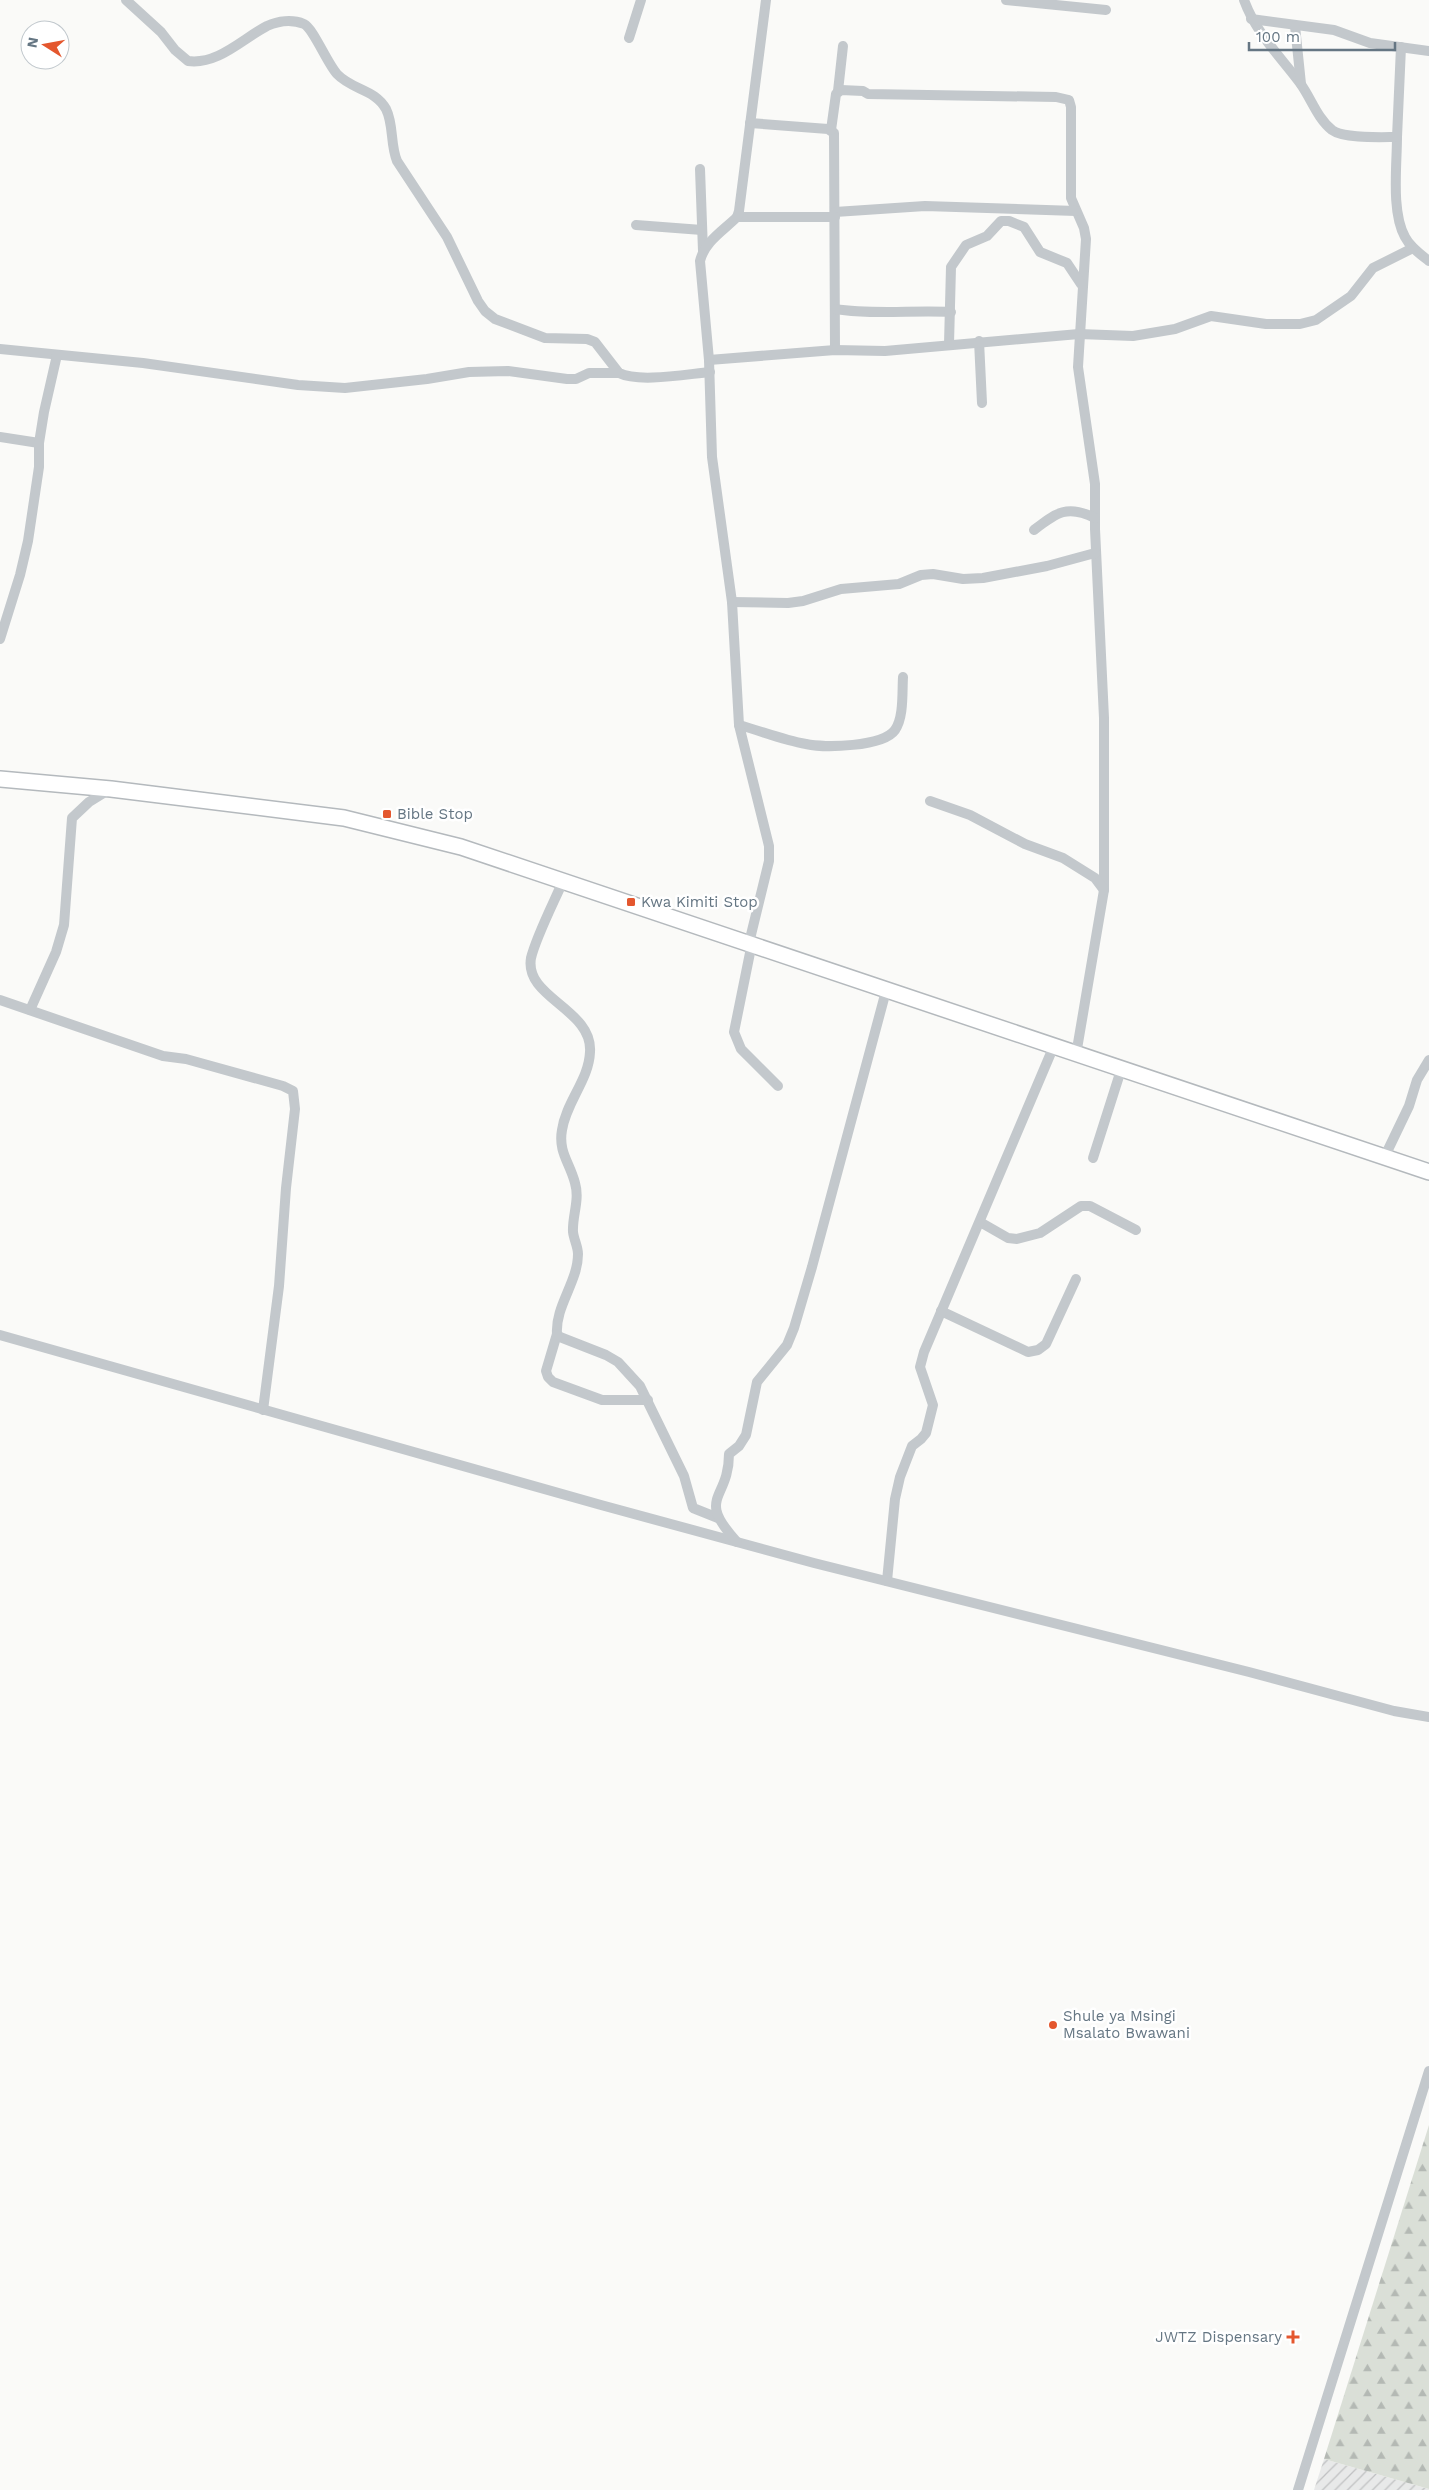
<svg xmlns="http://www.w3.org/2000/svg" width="1429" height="2490" viewBox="0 0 1429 2490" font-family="'Work Sans',sans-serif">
<defs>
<pattern id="industrial-furrows" width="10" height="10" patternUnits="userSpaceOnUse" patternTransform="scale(1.25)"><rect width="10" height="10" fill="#e8e9e9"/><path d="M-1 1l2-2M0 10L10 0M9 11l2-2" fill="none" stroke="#c0c1c2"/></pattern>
<pattern id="forest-firs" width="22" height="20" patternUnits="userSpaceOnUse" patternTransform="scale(1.25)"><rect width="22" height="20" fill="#dadfd7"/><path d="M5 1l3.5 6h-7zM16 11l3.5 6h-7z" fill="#b4b9b4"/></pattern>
</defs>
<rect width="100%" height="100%" fill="#fafaf8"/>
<polygon fill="url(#industrial-furrows)" points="1324,2459 1429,2489 1429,2490 1314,2490"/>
<polygon fill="url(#forest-firs)" points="1429,2125 1429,2489 1324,2459"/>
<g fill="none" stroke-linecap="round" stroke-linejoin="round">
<defs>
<polyline id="highway" points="0,779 111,789 344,818 461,847 1429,1172"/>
</defs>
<use href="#highway" stroke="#b4b9bd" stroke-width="18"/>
<g stroke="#c3c8cc" stroke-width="10">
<path d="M126 0 161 32 175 50 188 61C218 65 242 39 267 26 278 21 292 19 304 24 313 28 327 63 337 74 352 90 375 89 386 109 394 125 390 144 397 161L447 237 478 301 485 311 495 319 545 338 587 339 595 342 619 373C639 383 687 374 710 372"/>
<polyline points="1006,0 1106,10"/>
<path d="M1244 0C1256 33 1279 55 1300 83 1311 98 1317 118 1332 130 1344 139 1382 137 1397 137 1397 165 1391 212 1405 237 1410 247 1420 254 1429 261"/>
<polyline points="1251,19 1334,30 1370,43 1429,51"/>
<polyline points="1295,26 1301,84"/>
<polyline points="629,38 641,0"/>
<polyline points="838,91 843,46"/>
<polyline points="750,123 828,129 834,133 835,350"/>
<polyline points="831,130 836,94 841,90 863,91 868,94 1056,97 1069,100 1071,107 1071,198 1084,228 1086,239 1078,367 1095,484 1095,529 1104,718 1104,890 1076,1055"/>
<polyline points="1397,137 1401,47"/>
<polyline points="700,169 703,251"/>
<polyline points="835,212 925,206 1076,211"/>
<polyline points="737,217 835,217"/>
<polyline points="636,225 702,230"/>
<path d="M835 309C873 315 912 310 951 312"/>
<polyline points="979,341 982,403"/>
<polyline points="949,344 951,267 966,245 987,236 1001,221 1009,221 1024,227 1040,252 1067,263 1081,284"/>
<polyline points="0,349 143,363 298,385 345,388 427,379 469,372 508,371 567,379 576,379 589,373 619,373"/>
<polyline points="709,360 835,350 885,351 1079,334 1133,336 1175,329 1211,316 1266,324 1300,324 1316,320 1351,296 1373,268 1413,248"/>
<polyline points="0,437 39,443"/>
<path d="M1034 530C1056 513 1067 504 1095 518"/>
<polyline points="732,602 788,603 803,601 841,589 899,584 921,575 933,574 963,579 983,578 1047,566 1095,553"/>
<polyline points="0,639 20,575 28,541 39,467 39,443 44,412 57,355"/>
<path d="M739 725C761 731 783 740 806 744 824 748 883 747 895 730 904 717 902 693 903 677"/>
<polyline points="930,801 970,815 1025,844 1063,858 1095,878 1104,890"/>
<path d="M563 881C554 902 536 937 531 958 524 998 593 1009 590 1052 589 1080 566 1102 562 1130 558 1152 570 1163 575 1183 580 1200 572 1216 573 1232 574 1240 578 1247 578 1254 578 1282 555 1306 557 1334L560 1337 606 1355 618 1362 640 1386 684 1476 693 1508 718 1518"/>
<path d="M749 943 769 861V846L739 725 732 602 712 457 709 360 700 261C705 241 723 231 737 217L739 211 766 0"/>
<polyline points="752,943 734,1032 741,1049 778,1086"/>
<polyline points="0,1000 163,1056 186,1059 283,1086 293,1091 295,1109 286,1188 279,1286 263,1410"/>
<polyline points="30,1010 56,952 64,925 72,818 89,802 110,789"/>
<polyline points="1385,1156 1409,1106 1417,1080 1429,1060"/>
<polyline points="1093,1158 1121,1070"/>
<polyline points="980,1222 1008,1238 1017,1239 1040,1233 1081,1206 1090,1206 1136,1230"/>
<polyline points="941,1311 1028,1352 1038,1350 1046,1344 1076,1279"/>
<polyline points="557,1334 546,1371 548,1377 553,1382 602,1400 648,1400"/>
<polyline points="0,1335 601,1505 814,1563 1249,1672 1394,1711 1429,1717"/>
<path d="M737 1542C695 1496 729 1501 729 1454L739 1446 746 1435 757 1382 787 1345 794 1328 812 1267 886 991"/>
<polyline points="887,1581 895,1499 900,1477 912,1446 921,1439 926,1433 933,1405 920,1367 924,1352 1053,1048"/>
<polyline points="1298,2490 1429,2071"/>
</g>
<use href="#highway" stroke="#fff" stroke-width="15"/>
</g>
<g fill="#e4572e" stroke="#fff" stroke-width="2">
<rect x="382" y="809" width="10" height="10" rx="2.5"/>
<rect x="626" y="897" width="10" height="10" rx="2.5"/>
<circle cx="1053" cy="2025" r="5"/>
<path d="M1290.5 2329.5h5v5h5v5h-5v5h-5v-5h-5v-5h5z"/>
</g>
<g text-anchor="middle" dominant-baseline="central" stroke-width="5" stroke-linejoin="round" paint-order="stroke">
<g font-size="15" fill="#657683" stroke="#fff" text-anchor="start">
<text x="397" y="814">Bible Stop</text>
<text x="641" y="902">Kwa Kimiti Stop</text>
<text x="1063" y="2016">Shule ya Msingi<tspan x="1063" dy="17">Msalato Bwawani</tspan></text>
<text x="1282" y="2337" text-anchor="end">JWTZ Dispensary</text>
</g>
</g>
<g transform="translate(45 45) rotate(281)"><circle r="24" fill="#ffffff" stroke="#c1c8cd"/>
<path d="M0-4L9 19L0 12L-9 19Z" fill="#e4572e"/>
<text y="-8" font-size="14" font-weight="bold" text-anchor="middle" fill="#657683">N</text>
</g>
<path d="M1249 42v8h146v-8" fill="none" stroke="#657683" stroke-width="2.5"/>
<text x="1256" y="42" font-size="15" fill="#657683" stroke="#ffffff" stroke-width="4" paint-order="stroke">100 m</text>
</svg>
